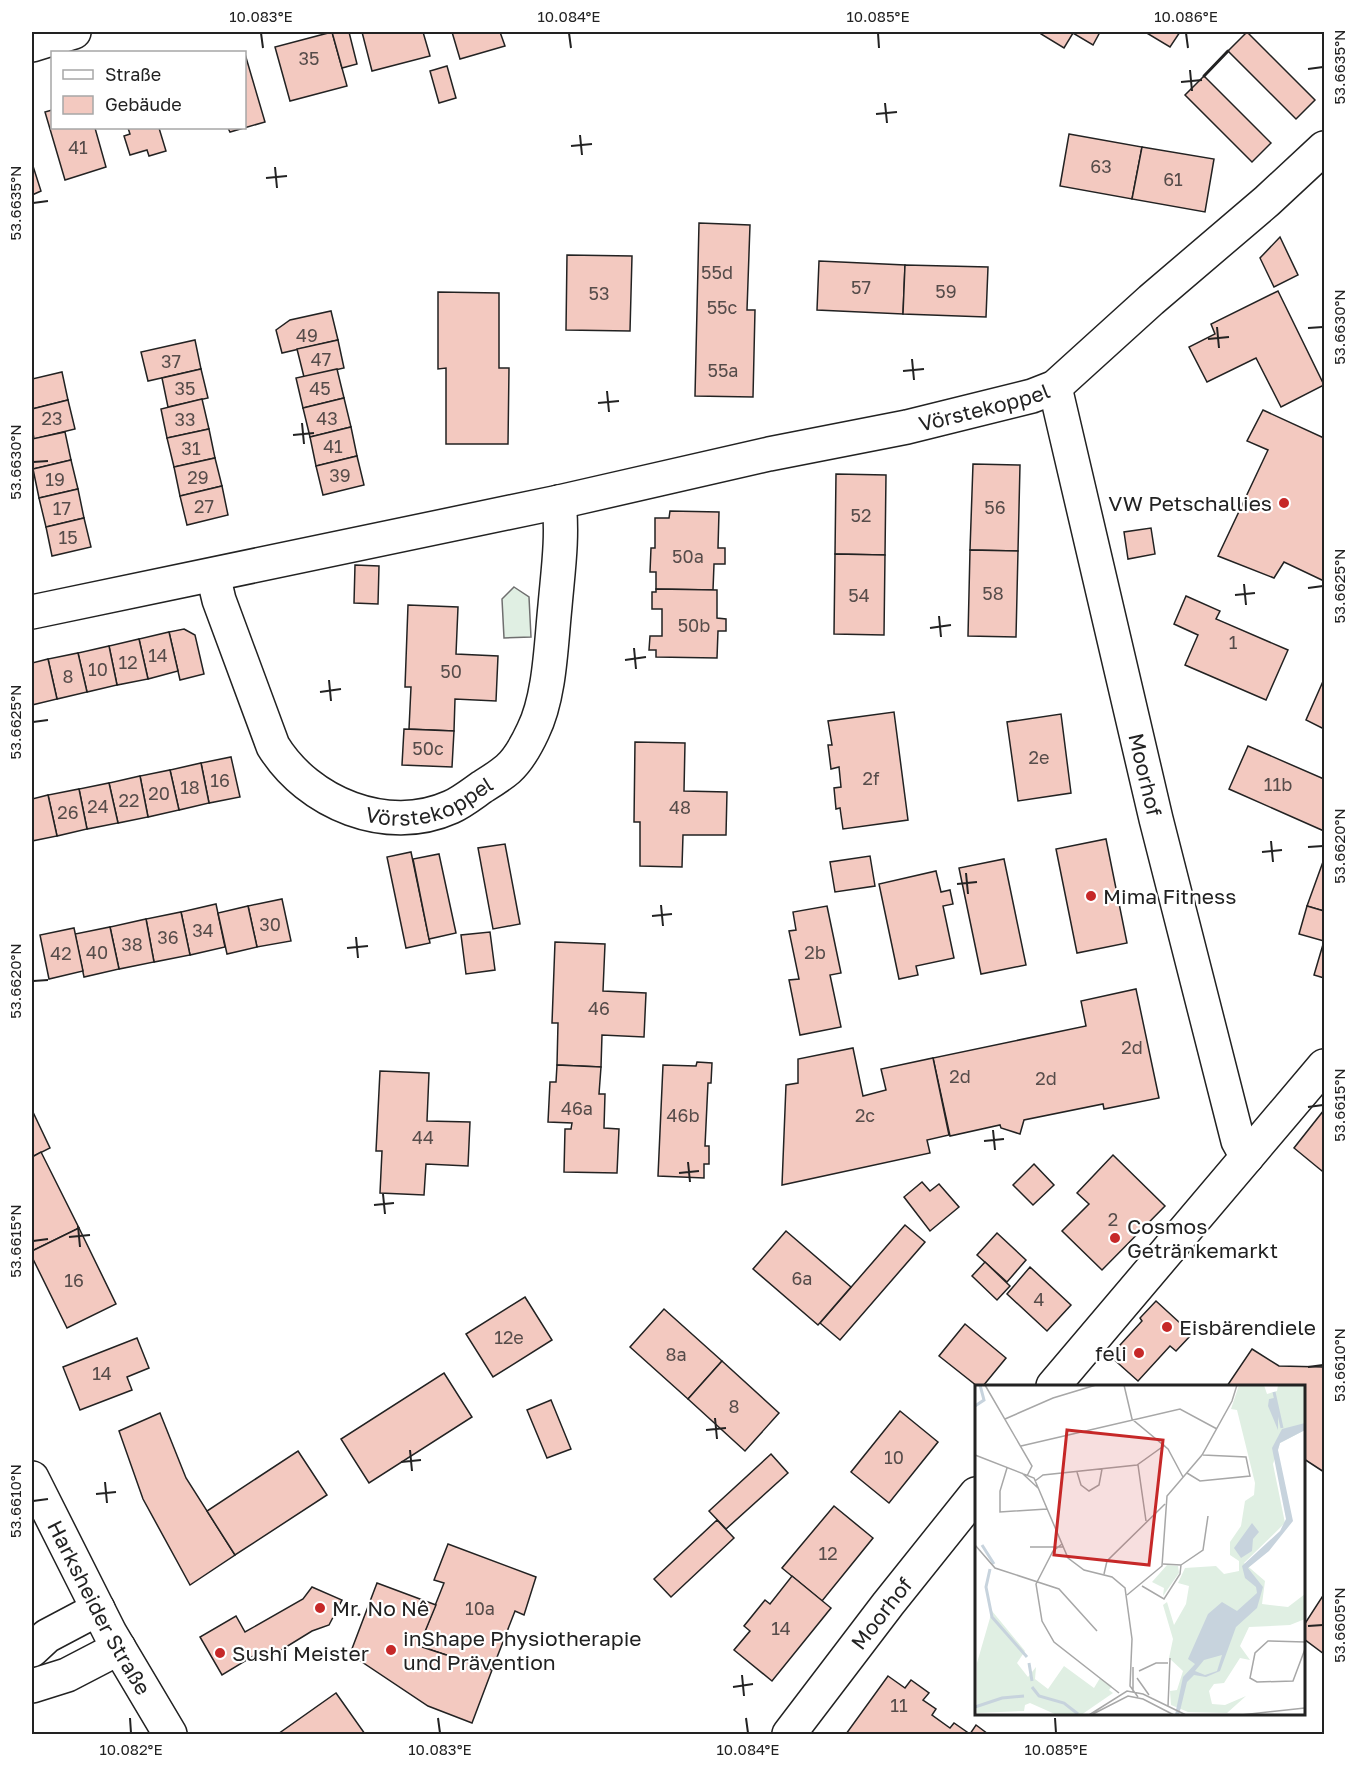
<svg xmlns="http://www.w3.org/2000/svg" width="1356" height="1766" viewBox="0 0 1356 1766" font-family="'Golos Text',sans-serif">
<rect width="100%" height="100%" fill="#fff"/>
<polygon fill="#e0efe3" stroke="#6f6f6f" stroke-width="1.5" points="514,587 529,597 531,637 504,638 502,599"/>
<g fill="#f3c9c0" stroke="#222" stroke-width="1.5">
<polygon points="332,32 347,86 290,101 275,47"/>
<polygon points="332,32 349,32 357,64 342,68"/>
<polygon points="362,32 423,32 430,56 372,71"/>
<polygon points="452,32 500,32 505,46 460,59"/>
<polygon points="1042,32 1100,32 1093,45 1073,33 1064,48 1041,34"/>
<polygon points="1145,32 1180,32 1170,47"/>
<polygon points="1247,32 1315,100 1296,119 1228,51"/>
<polygon points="245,54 265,122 230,132 228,128 244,128"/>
<polygon points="447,66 456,98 439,103 430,71"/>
<polygon points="1204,76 1271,143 1252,162 1185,95"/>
<polygon points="52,110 52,128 95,128 106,167 65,180 45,112"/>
<polygon points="128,128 159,128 166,151 149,156 147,150 130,155 124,136 130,134"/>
<polygon points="1069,134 1142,147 1132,199 1060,186"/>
<polygon points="1142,147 1214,159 1205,212 1132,199"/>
<polygon points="32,163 41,191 32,195"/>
<polygon points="699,223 750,225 747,310 755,310 753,397 695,396"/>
<polygon points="1280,237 1298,275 1274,287 1260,258"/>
<polygon points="567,255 632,256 630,331 566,330"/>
<polygon points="819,261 905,265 903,314 817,310"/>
<polygon points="905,265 988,267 986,317 903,314"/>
<polygon points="1278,291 1324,385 1281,407 1256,358 1207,382 1189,347 1215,334 1211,324"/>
<polygon points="438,292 499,293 499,368 509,368 508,444 446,444 446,368 438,369"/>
<polygon points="331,311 338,340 282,353 276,330 290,320"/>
<polygon points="195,340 201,369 148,381 141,352"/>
<polygon points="338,340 344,368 304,377 297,349"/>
<polygon points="201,369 208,398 168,407 162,378"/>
<polygon points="337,369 344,398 303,408 296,378"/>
<polygon points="62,372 68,400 32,409 32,379"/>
<polygon points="344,398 351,427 310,437 303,408"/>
<polygon points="202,399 209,429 167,438 161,409"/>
<polygon points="68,400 75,429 34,439 32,427 32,409"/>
<polygon points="1263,410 1324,438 1324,581 1284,562 1274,578 1218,556 1268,450 1247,441"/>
<polygon points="351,427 357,456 316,466 310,437"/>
<polygon points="209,429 215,458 174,467 167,438"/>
<polygon points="65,432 71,460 33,469 32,439"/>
<polygon points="357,456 364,485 323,495 316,466"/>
<polygon points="215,458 222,486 180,496 174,467"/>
<polygon points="71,460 78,489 39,498 33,469"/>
<polygon points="973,464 1020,465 1018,551 970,550"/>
<polygon points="836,474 886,475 885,555 835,554"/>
<polygon points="222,486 228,515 187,525 180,496"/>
<polygon points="78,489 84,518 46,527 39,498"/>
<polygon points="670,511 719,512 718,548 725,548 725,564 714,564 713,590 656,589 656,572 650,572 651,548 655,548 655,518 669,518"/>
<polygon points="84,518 91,547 52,556 46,527"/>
<polygon points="1151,528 1155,554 1128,559 1124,532"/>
<polygon points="970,550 1018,551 1016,637 968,636"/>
<polygon points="835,554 885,555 884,635 834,634"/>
<polygon points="355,565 379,566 378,604 354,603"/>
<polygon points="656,589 717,590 717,618 726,619 726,631 718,631 717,658 656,657 656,650 649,650 650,636 662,636 662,609 652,609 652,592 656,592"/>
<polygon points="1186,596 1220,611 1216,619 1288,650 1266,700 1185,665 1198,635 1174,624"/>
<polygon points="408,605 458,607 456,654 498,656 496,701 455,699 454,731 409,729 411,687 405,687"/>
<polygon points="184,629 195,635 204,674 180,680 169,632"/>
<polygon points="169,632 178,671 148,679 139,639"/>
<polygon points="139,639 148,679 117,685 109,646"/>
<polygon points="109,646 117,685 87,692 78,653"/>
<polygon points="78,653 87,692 57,699 48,659"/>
<polygon points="48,659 57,699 32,705 32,663"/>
<polygon points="1324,679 1324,729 1306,720"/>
<polygon points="894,712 908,820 843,829 840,808 836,809 834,788 841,787 839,767 831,769 828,745 832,745 828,721"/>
<polygon points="1061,714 1071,793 1018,801 1007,722"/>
<polygon points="404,729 454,731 452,767 402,765"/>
<polygon points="635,742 685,743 684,791 727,792 726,835 683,835 682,867 640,866 640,822 634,822"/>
<polygon points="1248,746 1324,779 1324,831 1229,789"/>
<polygon points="231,757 240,797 209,803 201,763"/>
<polygon points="201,763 209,803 179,810 170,770"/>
<polygon points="170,770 179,810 148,817 140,776"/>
<polygon points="140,776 148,817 118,823 109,783"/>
<polygon points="109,783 118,823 87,829 79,789"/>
<polygon points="79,789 87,829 57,836 48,795"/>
<polygon points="48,795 57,836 32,841 32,799"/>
<polygon points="1106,839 1127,943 1077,953 1056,849"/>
<polygon points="505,844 520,924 493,929 478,848"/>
<polygon points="411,852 430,943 406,948 387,857"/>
<polygon points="439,854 456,933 429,939 413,859"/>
<polygon points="870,856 875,886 835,892 830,862"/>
<polygon points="1004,859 1026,965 981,974 959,868"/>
<polygon points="1324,859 1324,911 1307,906"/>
<polygon points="936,871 941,892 950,890 953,904 943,906 954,958 916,966 918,975 899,979 879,884"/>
<polygon points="282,899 291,941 257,947 248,906"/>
<polygon points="216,904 225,947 190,955 181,912"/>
<polygon points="248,906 257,947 227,954 218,913"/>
<polygon points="827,906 841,973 830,975 841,1027 800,1035 789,980 799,979 789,931 796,930 793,912"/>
<polygon points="1307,906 1324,911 1324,978 1314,975 1324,941 1299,934"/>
<polygon points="181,912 190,955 154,962 146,919"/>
<polygon points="146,919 154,962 119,969 110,927"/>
<polygon points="110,927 119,969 84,977 75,934"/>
<polygon points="74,928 83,971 49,979 40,935"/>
<polygon points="490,932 495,970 466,974 461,935"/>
<polygon points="555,942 605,944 603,991 646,993 644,1037 602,1035 601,1067 557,1065 558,1023 552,1023"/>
<polygon points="1136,989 1159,1098 1104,1109 1103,1104 1024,1120 1020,1134 1001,1128 1000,1125 950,1136 933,1058 1086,1026 1081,1001"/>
<polygon points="853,1048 863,1096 886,1090 881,1069 933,1058 949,1135 927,1140 930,1153 782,1185 786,1085 798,1083 798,1059"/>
<polygon points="697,1062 712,1063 711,1083 708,1083 705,1146 709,1146 709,1164 704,1164 704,1178 658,1176 663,1065 696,1066"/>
<polygon points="557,1065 601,1067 599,1094 605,1094 604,1128 619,1129 617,1173 564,1172 565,1129 571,1129 572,1123 548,1122 550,1082 556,1082"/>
<polygon points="380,1071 429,1073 427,1121 470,1122 468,1166 426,1164 424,1195 380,1193 382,1151 376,1151"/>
<polygon points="32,1110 50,1148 32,1157"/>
<polygon points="1324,1110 1324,1168 1322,1171 1294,1148"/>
<polygon points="41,1152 79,1228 32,1251 32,1157"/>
<polygon points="1113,1155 1165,1206 1102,1270 1062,1231 1089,1204 1077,1193"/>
<polygon points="1034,1164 1054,1185 1033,1205 1013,1185"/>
<polygon points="922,1182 930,1191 939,1184 959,1207 930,1231 904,1197"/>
<polygon points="905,1225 925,1242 840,1340 820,1323"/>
<polygon points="79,1228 116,1304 67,1328 32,1257 32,1251"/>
<polygon points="786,1231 851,1287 818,1325 753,1269"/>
<polygon points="997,1233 1026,1260 1007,1282 977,1255"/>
<polygon points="985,1262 1010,1286 997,1300 972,1276"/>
<polygon points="1030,1267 1071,1305 1047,1331 1007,1294"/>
<polygon points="525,1297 552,1340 493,1377 466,1334"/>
<polygon points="1156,1301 1192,1334 1176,1351 1170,1346 1138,1381 1110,1356 1142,1321 1140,1318"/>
<polygon points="664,1309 722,1361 688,1399 630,1347"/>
<polygon points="965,1324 1006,1358 983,1386 977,1386 939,1356"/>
<polygon points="137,1338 149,1368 127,1377 132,1390 80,1410 63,1367"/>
<polygon points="1252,1349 1279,1366 1324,1367 1324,1472 1304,1459 1304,1386 1227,1386"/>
<polygon points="722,1361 779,1413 745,1451 688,1399"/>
<polygon points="444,1373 472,1417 369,1483 341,1439"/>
<polygon points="551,1400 571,1449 547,1458 527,1410"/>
<polygon points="900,1411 938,1442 889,1503 851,1472"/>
<polygon points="160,1413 186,1478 235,1555 190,1585 143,1499 119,1431"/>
<polygon points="298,1451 327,1495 235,1555 207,1511"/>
<polygon points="771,1454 788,1473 726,1529 709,1511"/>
<polygon points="834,1506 873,1538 822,1601 782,1568"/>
<polygon points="717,1520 734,1538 671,1597 654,1579"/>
<polygon points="448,1544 536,1577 524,1615 515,1611 492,1670 419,1646 444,1583 434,1580"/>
<polygon points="792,1576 831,1608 772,1681 734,1650 750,1631 744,1626 765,1600 770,1604"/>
<polygon points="377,1583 436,1605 419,1646 492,1670 472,1723 428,1706 350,1654"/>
<polygon points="312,1587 342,1600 329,1625 312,1631 265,1660 260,1652 222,1675 200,1637 236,1616 245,1632 303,1599"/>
<polygon points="1324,1594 1324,1654 1304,1639 1304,1625"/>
<polygon points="888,1676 905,1688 911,1680 929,1693 923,1700 936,1709 932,1715 950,1728 954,1723 970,1734 976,1725 988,1734 846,1734"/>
<polygon points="336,1693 365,1734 278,1734"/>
</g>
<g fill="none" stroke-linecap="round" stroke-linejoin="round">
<defs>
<g id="minor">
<polyline points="32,45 74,32"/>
<path id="s1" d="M1055 387 1156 819 1238 1141 1247 1157"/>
<path id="s2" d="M213 575 219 600 273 746C308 803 387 836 451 807 462 802 472 794 482 787 490 782 500 776 508 769 518 760 527 744 533 731 550 697 551 644 555 606 558 571 563 537 559 502"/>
<path id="s3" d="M32 612 559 502 769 454 907 427 1032 396 1055 387 1151 300 1267 201 1324 148"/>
<polyline points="1053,1386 1324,1066"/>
<polyline points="32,1650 47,1636 98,1609"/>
<polyline points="32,1686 67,1675 119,1648"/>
<path id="s4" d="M789 1734 888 1604 976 1494"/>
</g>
<g id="major">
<path id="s5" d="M32 1478 110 1633 170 1734"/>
</g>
</defs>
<use href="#minor" stroke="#222" stroke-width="36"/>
<use href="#major" stroke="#222" stroke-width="36"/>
<use href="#minor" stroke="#fff" stroke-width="33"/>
<use href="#major" stroke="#fff" stroke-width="33"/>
<polyline stroke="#222" stroke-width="3" points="1204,76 1228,51"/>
</g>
<path fill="none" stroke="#222" stroke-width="2" d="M261 33 263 48M569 33 571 48M878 33 879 48M1186 33 1188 48M1308 69 1323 67M1190 70 1192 91M1181 82 1202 80M885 103 887 123M876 114 897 112M580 135 582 155M571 146 592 144M275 167 277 188M266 178 287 176M33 203 48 201M1217 327 1219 348M1308 328 1323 327M1208 339 1229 337M912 359 914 380M903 371 924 369M607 391 609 412M598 403 619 401M302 423 304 444M293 435 314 433M33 462 48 461M1244 584 1246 605M1308 588 1323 586M1235 595 1255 593M939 616 941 637M930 628 951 625M634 648 636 669M625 660 646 657M329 680 331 701M320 692 341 689M33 722 48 720M1271 841 1273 862M1308 847 1323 846M1262 852 1282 850M966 873 968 894M957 884 977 882M661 905 663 926M652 916 672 914M356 937 358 958M347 948 368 946M33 981 48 980M1308 1107 1323 1105M993 1130 995 1150M984 1141 1004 1139M688 1162 690 1182M679 1173 699 1171M383 1194 385 1214M374 1205 394 1203M78 1226 80 1247M69 1237 90 1235M33 1241 48 1239M1308 1367 1323 1365M715 1418 717 1439M706 1430 726 1428M410 1450 412 1471M401 1462 421 1460M105 1482 107 1503M96 1494 116 1492M33 1501 48 1499M1308 1626 1323 1625M742 1675 744 1696M733 1687 753 1684M130 1718 131 1733M438 1718 440 1733M746 1718 748 1733M1055 1718 1056 1733"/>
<g fill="#c62828" stroke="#fff" stroke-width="2">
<circle cx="1284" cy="503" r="6"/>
<circle cx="1091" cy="896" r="6"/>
<circle cx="1115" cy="1238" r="6"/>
<circle cx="1167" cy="1327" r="6"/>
<circle cx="1139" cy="1353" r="6"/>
<circle cx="320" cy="1608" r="6"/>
<circle cx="391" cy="1650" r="6"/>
<circle cx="220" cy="1653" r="6"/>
</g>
<g text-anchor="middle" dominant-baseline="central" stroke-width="4.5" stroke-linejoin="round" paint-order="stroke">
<g font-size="18" fill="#564c4a">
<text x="309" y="58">35</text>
<text x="78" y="147">41</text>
<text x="1101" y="166">63</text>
<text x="1173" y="179">61</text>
<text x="717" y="272">55d</text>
<text x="861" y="287">57</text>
<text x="946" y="291">59</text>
<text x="599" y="293">53</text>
<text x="722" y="307">55c</text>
<text x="307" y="335">49</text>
<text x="321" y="359">47</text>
<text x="171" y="361">37</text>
<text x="723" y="370">55a</text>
<text x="185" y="388">35</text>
<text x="320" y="388">45</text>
<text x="52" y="418">23</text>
<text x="327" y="418">43</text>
<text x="185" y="419">33</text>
<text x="333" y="446">41</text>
<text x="191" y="448">31</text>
<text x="340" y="475">39</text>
<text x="198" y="477">29</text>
<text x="55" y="479">19</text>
<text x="204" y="506">27</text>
<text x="995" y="507">56</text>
<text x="62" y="508">17</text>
<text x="861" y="515">52</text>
<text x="68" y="537">15</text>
<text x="688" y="556">50a</text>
<text x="993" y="593">58</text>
<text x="859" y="595">54</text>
<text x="694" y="625">50b</text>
<text x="1233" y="642">1</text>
<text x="158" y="655">14</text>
<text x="128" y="662">12</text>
<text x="98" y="669">10</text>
<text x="451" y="671">50</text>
<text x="68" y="676">8</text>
<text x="428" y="748">50c</text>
<text x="1039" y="757">2e</text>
<text x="871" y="778">2f</text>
<text x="220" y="780">16</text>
<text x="1278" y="784">11b</text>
<text x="190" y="787">18</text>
<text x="159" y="793">20</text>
<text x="129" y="800">22</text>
<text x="98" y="806">24</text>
<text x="680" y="807">48</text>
<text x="68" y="812">26</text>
<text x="270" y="924">30</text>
<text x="203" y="930">34</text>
<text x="168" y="937">36</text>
<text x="132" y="944">38</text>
<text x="97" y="952">40</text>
<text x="815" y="952">2b</text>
<text x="61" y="953">42</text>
<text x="599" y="1008">46</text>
<text x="1132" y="1047">2d</text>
<text x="960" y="1076">2d</text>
<text x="1046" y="1078">2d</text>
<text x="577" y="1108">46a</text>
<text x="683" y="1115">46b</text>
<text x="865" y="1115">2c</text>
<text x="423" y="1137">44</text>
<text x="1113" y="1219">2</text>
<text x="802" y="1278">6a</text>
<text x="74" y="1280">16</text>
<text x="1039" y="1299">4</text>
<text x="509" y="1337">12e</text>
<text x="676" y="1354">8a</text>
<text x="102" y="1373">14</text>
<text x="734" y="1406">8</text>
<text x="894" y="1457">10</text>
<text x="828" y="1553">12</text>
<text x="480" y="1608">10a</text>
<text x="781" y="1628">14</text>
<text x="899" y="1705">11</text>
</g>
<g font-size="21" fill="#222" stroke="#fff">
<text stroke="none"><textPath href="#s3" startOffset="974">Vörstekoppel</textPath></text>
<text stroke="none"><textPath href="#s1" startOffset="398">Moorhof</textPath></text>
<text stroke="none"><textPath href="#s2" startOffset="366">Vörstekoppel</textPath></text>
<text stroke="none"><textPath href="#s5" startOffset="146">Harksheider Straße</textPath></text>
<text stroke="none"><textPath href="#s4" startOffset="152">Moorhof</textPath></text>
</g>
<g font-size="21" fill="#222" stroke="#fff" text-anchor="start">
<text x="1272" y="503" text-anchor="end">VW Petschallies</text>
<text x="1103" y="896">Mima Fitness</text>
<text x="1127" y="1226">Cosmos<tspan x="1127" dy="24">Getränkemarkt</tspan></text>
<text x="1179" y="1327">Eisbärendiele</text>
<text x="1127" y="1353" text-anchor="end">feli</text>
<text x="332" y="1608">Mr. No Nê</text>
<text x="403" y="1638">inShape Physiotherapie<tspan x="403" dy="24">und Prävention</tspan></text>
<text x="232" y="1653">Sushi Meister</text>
</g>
</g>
<g transform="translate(975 1385)">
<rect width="330" height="330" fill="#fff"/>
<path d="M264 0H289L292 9 302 6 303 0H330V45L305 58 298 79 310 138 269 178 290 196 287 219 313 222 330 209V234L315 240 274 242 265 261 275 275 265 273 249 298 239 299 234 306 237 319 250 320 271 311 252 328 213 327 196 320 195 306 202 305 208 286 194 273 198 254 188 220 192 217 199 240 211 219 214 201 203 198 210 183 241 181 249 189 264 186V176L255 170V157L266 141 270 116 279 110 280 98 262 25 256 24ZM192 180 203 181 204 188 188 211 189 203 177 197ZM17 226 50 266 42 278 53 292 61 282 60 294 73 304 89 281 119 303 125 293 137 301 134 305 138 308 106 330H82L55 318 50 320 49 326 2 328V278Z" fill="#e0efe3"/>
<path d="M299 13 303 24V45L293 21 294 14ZM330 38V45L305 58 303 65 318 136 294 166 273 183 288 202 282 223 261 242 245 286 231 292 219 290 212 297 204 330H200L208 292 220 279 213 274 233 229 247 217 262 226 282 208 281 202 270 193 267 181 305 146 311 134 297 63 307 44ZM247 270 242 286 230 290 220 286 229 275ZM277 138 284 147 278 154 277 166 266 173 259 163Z" fill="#c7d3dd" fill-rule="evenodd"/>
<path fill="none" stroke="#c7d3dd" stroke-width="3" d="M299 7 307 43M0 21 9 15 5 0M7 160 19 179M15 184 11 202 17 232 52 272M54 278 57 296M57 302 64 311 89 318 103 329M0 322 27 313 49 311"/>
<path fill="none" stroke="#a7a7a7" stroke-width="1.5" d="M10 0 57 81 52 91M149 0 157 34 193 64 208 92M30 34 78 13 121 0M46 61 205 24 242 44M0 70 59 93 93 173 109 185 137 192 150 203 157 254 155 301 163 312M163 80 171 136M32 83 25 106V127L72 124M102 87 106 100 114 106 124 100 127 84M47 88 63 103M212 88 225 96 275 91 271 72 228 70M60 96 68 90 162 80 190 60M87 159 78 166 61 199 67 236 79 257 144 308M0 160 20 183 84 204 122 246M55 162H88M188 179 206 180M206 180 228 165 233 131M129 189 132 176 190 119M167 201 189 214 205 189 206 180M152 210 187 181 192 111 227 70 257 16 262 0M330 257 293 256 280 268 275 293 282 297 318 296 330 264M158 282V308M164 286 181 278H193M162 293 174 310M193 321 195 273M118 329 153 311 168 314 199 330M114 330 152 306 168 309 211 330M266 330 330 323"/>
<path fill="#c62828" fill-opacity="0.15" stroke="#c62828" stroke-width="3" d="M92 45 188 55 174 180 79 170Z"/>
<rect width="330" height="330" fill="none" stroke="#222" stroke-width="3"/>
</g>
<rect width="1356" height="1766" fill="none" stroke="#ffffff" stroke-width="66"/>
<rect x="51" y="51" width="195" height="78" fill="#ffffff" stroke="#a7a7a7" stroke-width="1.5"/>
<rect x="63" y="70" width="30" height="9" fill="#ffffff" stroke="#a7a7a7" stroke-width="1.5"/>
<text x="105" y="81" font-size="18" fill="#222222">Straße</text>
<rect x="63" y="96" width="30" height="18" fill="#f3c9c0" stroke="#a7a7a7" stroke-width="1.5"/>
<text x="105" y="111" font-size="18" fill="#222222">Gebäude</text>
<rect x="33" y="33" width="1290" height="1700" fill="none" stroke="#222" stroke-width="2"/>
<g font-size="15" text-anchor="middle" fill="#222">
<text x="261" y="22">10.083°E</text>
<text x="569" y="22">10.084°E</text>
<text x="878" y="22">10.085°E</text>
<text x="1186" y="22">10.086°E</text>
<text transform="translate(1340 67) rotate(-90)" y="5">53.6635°N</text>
<text transform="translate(16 203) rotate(-90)" y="5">53.6635°N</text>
<text transform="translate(1340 327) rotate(-90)" y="5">53.6630°N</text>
<text transform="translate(16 462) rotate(-90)" y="5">53.6630°N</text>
<text transform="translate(1340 586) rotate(-90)" y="5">53.6625°N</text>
<text transform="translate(16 722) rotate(-90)" y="5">53.6625°N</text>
<text transform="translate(1340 846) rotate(-90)" y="5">53.6620°N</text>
<text transform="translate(16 981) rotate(-90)" y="5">53.6620°N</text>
<text transform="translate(1340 1105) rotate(-90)" y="5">53.6615°N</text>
<text transform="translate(16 1241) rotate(-90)" y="5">53.6615°N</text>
<text transform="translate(1340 1365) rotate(-90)" y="5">53.6610°N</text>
<text transform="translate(16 1501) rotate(-90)" y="5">53.6610°N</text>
<text transform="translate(1340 1625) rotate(-90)" y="5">53.6605°N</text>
<text x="131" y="1755">10.082°E</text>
<text x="440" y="1755">10.083°E</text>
<text x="748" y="1755">10.084°E</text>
<text x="1056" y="1755">10.085°E</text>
</g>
</svg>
